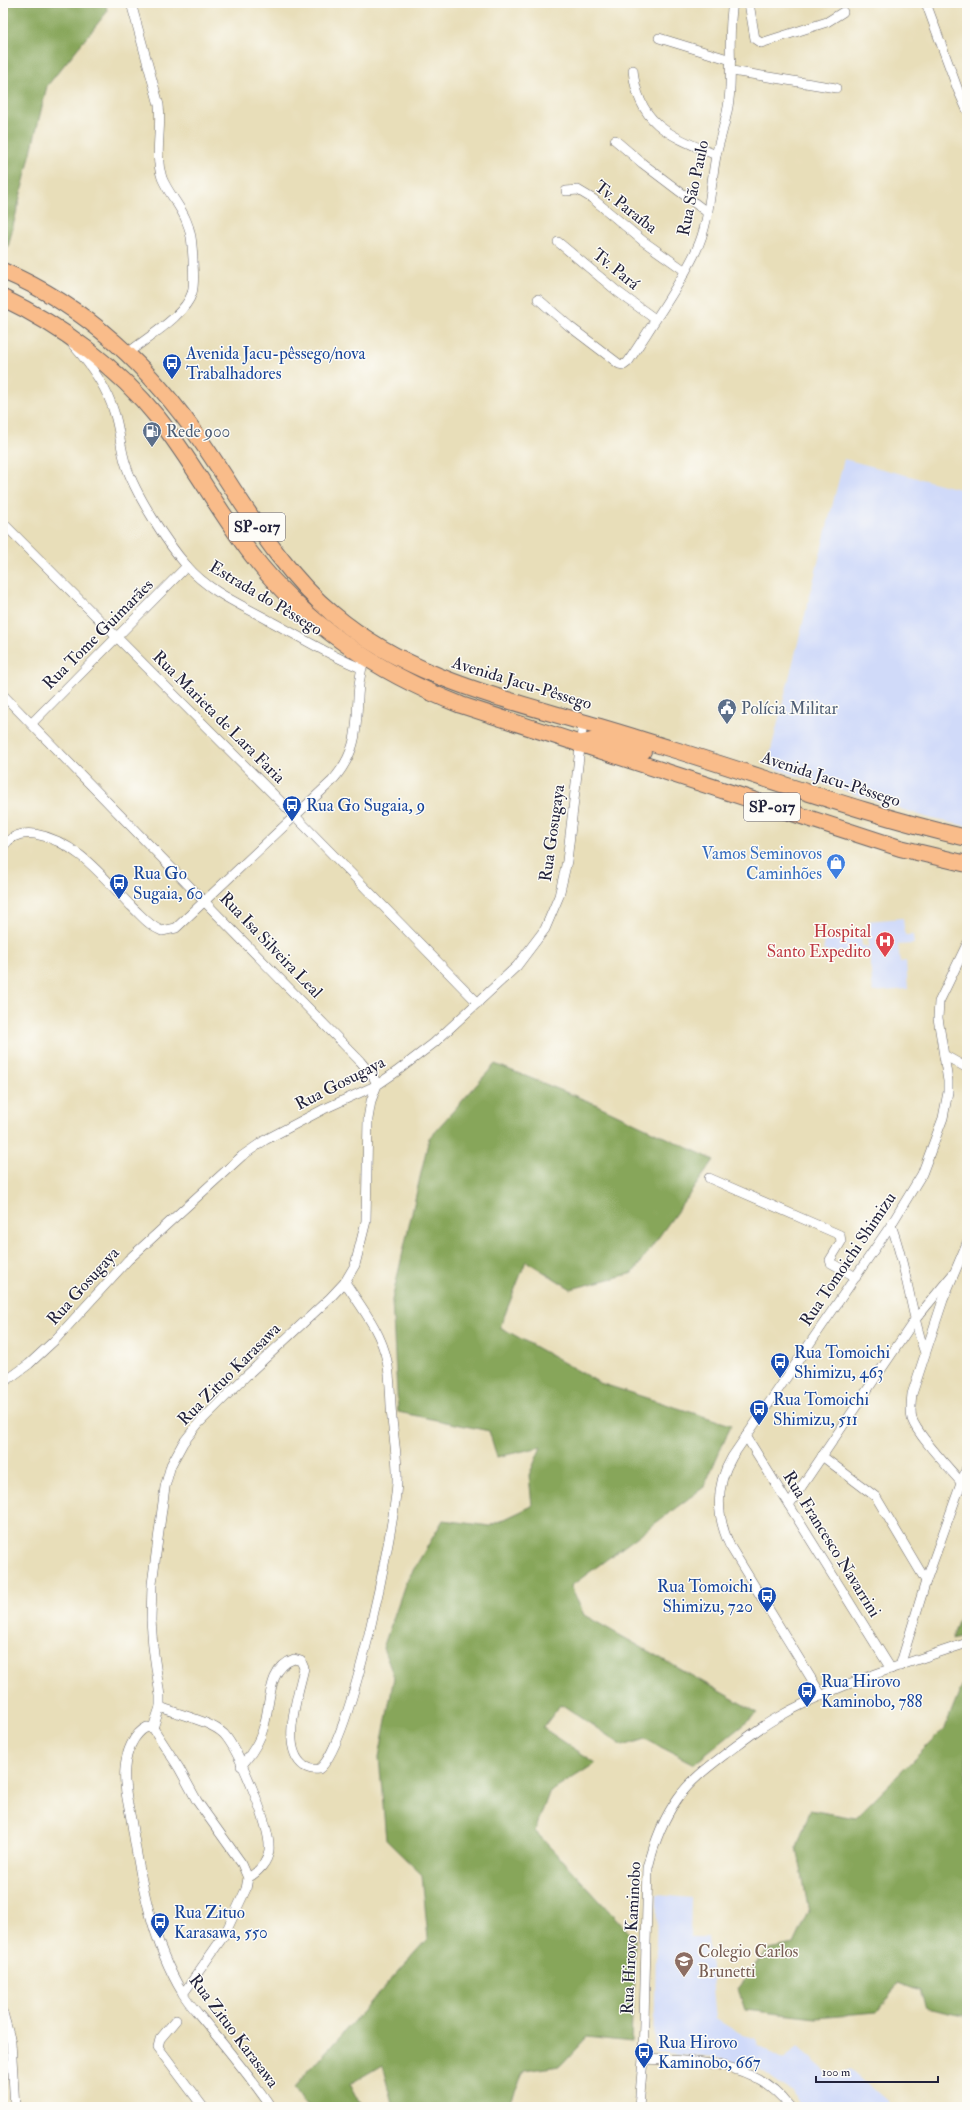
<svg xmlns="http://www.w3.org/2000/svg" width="970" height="2110" viewBox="0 0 970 2110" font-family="'IM FELL Double Pica',serif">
<rect width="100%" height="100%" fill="#fdfcf7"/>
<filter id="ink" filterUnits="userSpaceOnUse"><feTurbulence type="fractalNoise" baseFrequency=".025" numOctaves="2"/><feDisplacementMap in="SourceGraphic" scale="8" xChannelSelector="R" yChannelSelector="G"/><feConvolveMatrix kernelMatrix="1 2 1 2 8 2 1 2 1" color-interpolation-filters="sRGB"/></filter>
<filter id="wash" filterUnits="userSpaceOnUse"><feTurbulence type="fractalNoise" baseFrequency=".012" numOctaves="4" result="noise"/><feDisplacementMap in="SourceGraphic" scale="16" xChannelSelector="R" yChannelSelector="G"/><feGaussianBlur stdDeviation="0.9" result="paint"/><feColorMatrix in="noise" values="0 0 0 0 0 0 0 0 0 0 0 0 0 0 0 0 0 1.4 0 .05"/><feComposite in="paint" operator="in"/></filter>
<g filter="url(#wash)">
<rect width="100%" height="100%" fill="#e8deb9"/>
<g fill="#d0daf9">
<polygon points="844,459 967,491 967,826 932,819 767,766"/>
<polygon points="903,918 905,935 913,935 914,944 898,945 900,962 906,961 908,989 873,992 869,951 826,954 826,951 823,951 825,940 851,938 851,936 855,935 856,938 861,938 862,946 869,947 867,921"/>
<polygon points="657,1895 691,1898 690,1937 708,1937 716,2019 742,2035 755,2038 759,2045 784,2060 797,2046 832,2077 850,2069 893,2107 801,2107 791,2091 757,2068 714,2057 654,2052"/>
</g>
<g fill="#87a65a" stroke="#54644a">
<polygon points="3,3 106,3 107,12 47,86 8,247 3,246"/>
<polygon points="495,1064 593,1103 714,1160 633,1273 571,1289 526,1261 500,1327 600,1383 731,1425 704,1487 571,1586 584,1615 758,1713 694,1764 645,1739 623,1746 561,1704 543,1728 596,1763 549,1793 535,1831 635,1939 631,2042 587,2037 560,2066 524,2071 508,2107 393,2107 382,2065 350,2084 362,2107 319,2107 306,2105 294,2087 428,1939 422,1875 386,1840 379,1757 394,1677 383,1648 405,1584 443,1520 490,1526 532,1506 529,1475 541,1447 497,1457 489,1431 398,1412 392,1300 429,1138"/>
<polygon points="967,1595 967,1635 952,1639"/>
<polygon points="966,1676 967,2011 964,2016 926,2008 920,1991 898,1983 877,2013 816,2018 745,2010 738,1989 768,1949 794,1944 809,1912 797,1847 810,1810 855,1818 945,1728"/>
</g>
</g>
<g filter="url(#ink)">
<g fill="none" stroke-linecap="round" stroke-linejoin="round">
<defs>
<g id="street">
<polyline points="749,3 755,39 761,43 827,22 843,12"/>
<polyline points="926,3 958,90 967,110"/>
<polyline points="659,38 731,60"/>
<path d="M633 70C638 125 671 136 716 155"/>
<polyline points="732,71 836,88"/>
<polyline points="615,140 642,163 708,213"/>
<polyline points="566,191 578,190 593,199 643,241 684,270"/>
<polyline points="558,242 618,292 655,319"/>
<path d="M538 299 569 326 619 364 624 365 628 362C651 326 677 290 696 251 710 222 710 187 716 156 720 137 727 119 729 100 733 67 727 35 733 3"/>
<path d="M73 345C90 364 107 388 114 412 120 429 120 448 126 465 135 494 167 543 187 566 209 592 244 606 272 622 302 638 330 656 361 668"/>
<path d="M128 353C146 338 185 316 192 293 195 282 193 270 193 259 192 246 192 233 186 220 180 205 168 193 162 178 154 154 162 130 159 105L131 3"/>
<polyline points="3,523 294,815 478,1003"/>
<polyline points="3,695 360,1061 374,1078 377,1085 371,1101 368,1119 366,1221 355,1265 345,1282 330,1298 246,1376 198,1424 183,1443 171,1465 165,1487 152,1584 151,1620 153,1647 160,1696 160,1707 153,1728"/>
<polyline points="32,723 187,566"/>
<path d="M3 847C10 836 22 832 35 834 76 841 103 877 131 906 141 915 149 926 162 931L176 928 332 781C370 738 349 705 365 657"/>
<polyline points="944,1055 967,1068"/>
<polyline points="709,1178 840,1235 841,1242 830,1260 831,1263 856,1277"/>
<path d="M891 1225C907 1267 910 1311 925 1353"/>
<polyline points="3,1383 29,1364 55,1340 128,1260 242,1156 265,1140 324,1109 377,1085 396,1072 434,1043 517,966 545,929 559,896 567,861 583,722"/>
<polyline points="746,1436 891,1669"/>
<polyline points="822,1456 876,1497 926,1581"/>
<path d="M961 1482C948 1467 918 1436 912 1419 910 1410 911 1403 912 1394L943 1300 967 1243"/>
<polyline points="789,1505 914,1321 953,1274"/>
<polyline points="900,1666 926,1581 967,1467"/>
<path d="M822 1696 730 1546C716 1516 715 1486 732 1457L891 1225 922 1174 943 1118 948 1092V1081L938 1018 939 1002 967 944"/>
<path d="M160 1707C178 1714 210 1721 224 1734 239 1751 271 1827 269 1850 268 1862 258 1872 248 1878"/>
<path d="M241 1766C252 1754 260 1741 264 1726 271 1703 267 1668 294 1659L301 1661 304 1668C299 1692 279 1748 304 1766 309 1769 313 1770 319 1769 350 1748 395 1526 397 1482 398 1461 394 1440 392 1419 390 1400 391 1380 387 1361 381 1331 361 1307 345 1282"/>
<path d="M183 1994 225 1934 246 1889 248 1878 242 1864 197 1801 179 1768 153 1728 147 1727C133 1734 126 1753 125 1768 123 1787 129 1806 132 1825 141 1882 152 1942 182 1992 189 2005 201 2016 210 2028 231 2054 252 2079 271 2107"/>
<polyline points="3,2013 11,2042 15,2107"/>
<polyline points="176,2020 160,2039 158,2047 203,2107"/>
<path d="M643 2059C696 2062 755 2059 790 2107"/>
<path d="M639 2107 643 2059 648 1868C654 1843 663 1819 678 1798 690 1781 707 1768 724 1755 740 1743 756 1730 773 1720 833 1685 902 1665 967 1643"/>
</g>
<g id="highway">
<path d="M3 271C86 306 153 370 203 444 244 503 277 567 333 614 405 675 494 696 582 722 612 730 642 740 672 749 770 779 867 815 967 838"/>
<path d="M3 298C62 326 117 367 158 418 193 462 218 511 252 555 306 625 379 673 461 705L900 848 967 864"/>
<polyline points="579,744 600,739 643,751"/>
</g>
</defs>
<use href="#street" stroke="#676467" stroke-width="10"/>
<use href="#highway" stroke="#676467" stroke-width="18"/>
<use href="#street" stroke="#fff" stroke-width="9"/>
<use href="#highway" stroke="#f9bc8a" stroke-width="16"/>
</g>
</g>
<defs>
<symbol id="bus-pin" viewBox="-11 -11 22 30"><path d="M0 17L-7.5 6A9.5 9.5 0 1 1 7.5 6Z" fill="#1a4fb4" stroke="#fdfcf7"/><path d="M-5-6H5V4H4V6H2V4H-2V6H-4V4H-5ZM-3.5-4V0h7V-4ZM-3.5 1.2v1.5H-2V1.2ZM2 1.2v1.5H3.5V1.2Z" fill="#fff"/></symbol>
<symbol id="fuel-pin" viewBox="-11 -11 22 30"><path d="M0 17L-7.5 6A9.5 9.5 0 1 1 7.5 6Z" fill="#5c6f8a" stroke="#fdfcf7"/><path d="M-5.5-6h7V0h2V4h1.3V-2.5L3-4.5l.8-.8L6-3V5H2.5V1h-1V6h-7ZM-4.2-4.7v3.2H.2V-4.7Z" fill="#fff"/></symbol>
<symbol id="civic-pin" viewBox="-11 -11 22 30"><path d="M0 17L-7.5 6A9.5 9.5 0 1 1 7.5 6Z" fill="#5c6f8a" stroke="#fdfcf7"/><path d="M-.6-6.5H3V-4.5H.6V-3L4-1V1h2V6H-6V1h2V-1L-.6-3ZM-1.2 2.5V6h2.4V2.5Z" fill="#fff"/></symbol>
<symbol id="shop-pin" viewBox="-11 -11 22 30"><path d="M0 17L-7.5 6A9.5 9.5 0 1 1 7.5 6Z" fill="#3f7fe0" stroke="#fdfcf7"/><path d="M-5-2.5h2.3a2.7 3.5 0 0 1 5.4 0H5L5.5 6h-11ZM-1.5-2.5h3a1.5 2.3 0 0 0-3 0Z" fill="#fff"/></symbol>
<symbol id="hospital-pin" viewBox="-11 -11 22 30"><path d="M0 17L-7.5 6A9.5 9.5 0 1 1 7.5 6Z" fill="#e0444e" stroke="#fdfcf7"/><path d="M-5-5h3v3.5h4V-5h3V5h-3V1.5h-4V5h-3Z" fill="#fff"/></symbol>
<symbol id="school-pin" viewBox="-11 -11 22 30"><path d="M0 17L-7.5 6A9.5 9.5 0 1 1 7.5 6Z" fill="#8d6e63" stroke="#fdfcf7"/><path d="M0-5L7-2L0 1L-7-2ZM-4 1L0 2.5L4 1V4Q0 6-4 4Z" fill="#fff"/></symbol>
</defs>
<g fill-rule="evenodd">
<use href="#bus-pin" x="161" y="352" width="22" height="30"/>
<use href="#fuel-pin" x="141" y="420" width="22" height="30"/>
<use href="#civic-pin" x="716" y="697" width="22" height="30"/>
<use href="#bus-pin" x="281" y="794" width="22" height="30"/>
<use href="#shop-pin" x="825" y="852" width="22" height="30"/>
<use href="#bus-pin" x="108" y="872" width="22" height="30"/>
<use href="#hospital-pin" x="874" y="930" width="22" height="30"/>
<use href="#bus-pin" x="769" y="1351" width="22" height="30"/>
<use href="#bus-pin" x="748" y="1398" width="22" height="30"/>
<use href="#bus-pin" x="756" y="1585" width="22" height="30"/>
<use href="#bus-pin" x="796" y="1680" width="22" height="30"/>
<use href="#bus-pin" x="149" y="1911" width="22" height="30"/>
<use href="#school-pin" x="673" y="1950" width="22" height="30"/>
<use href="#bus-pin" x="633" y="2041" width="22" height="30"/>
</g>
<g text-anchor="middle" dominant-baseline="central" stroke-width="3" stroke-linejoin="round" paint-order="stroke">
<g fill="#fdfcf7" stroke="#646373" stroke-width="1">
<rect x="229" y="513" width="56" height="28" rx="3"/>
<rect x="744" y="793" width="56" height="28" rx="3"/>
</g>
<g font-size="16" font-weight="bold" fill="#22223b">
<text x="257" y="527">SP-017</text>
<text x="772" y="807">SP-017</text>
</g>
<g font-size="17" fill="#22223b" stroke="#fdfcf7">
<text transform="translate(693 188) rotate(-78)">Rua São Paulo</text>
<text transform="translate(626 207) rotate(38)">Tv. Paraíba</text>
<text transform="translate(616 269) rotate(39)">Tv. Pará</text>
<text transform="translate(266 598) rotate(31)">Estrada do Pêssego</text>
<text transform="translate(98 634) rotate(-45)">Rua Tome Guimarães</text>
<text transform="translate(522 683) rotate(17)">Avenida Jacu-Pêssego</text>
<text transform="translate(219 717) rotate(45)">Rua Marieta de Lara Faria</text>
<text transform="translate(831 779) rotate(18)">Avenida Jacu-Pêssego</text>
<text transform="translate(552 833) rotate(-82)">Rua Gosugaya</text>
<text transform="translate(271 945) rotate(46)">Rua Isa Silveira Leal</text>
<text transform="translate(340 1083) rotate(-27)">Rua Gosugaya</text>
<text transform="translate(848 1259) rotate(-56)">Rua Tomoichi Shimizu</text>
<text transform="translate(83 1286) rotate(-48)">Rua Gosugaya</text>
<text transform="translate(229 1374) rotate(-45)">Rua Zituo Karasawa</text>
<text transform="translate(832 1544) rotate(58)">Rua Francesco Navarrini</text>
<text transform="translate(631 1938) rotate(-87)">Rua Hirovo Kaminobo</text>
<text transform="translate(234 2031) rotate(53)">Rua Zituo Karasawa</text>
</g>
<g font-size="17" fill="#164399" stroke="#fdfcf7" text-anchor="start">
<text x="186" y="353">Avenida Jacu-pêssego/nova<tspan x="186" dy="20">Trabalhadores</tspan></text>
<text x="306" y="805">Rua Go Sugaia, 9</text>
<text x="133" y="873">Rua Go<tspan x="133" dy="20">Sugaia, 60</tspan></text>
<text x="794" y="1352">Rua Tomoichi<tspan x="794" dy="20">Shimizu, 463</tspan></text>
<text x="773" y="1399">Rua Tomoichi<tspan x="773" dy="20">Shimizu, 511</tspan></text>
<text x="753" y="1586" text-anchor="end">Rua Tomoichi<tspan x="753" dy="20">Shimizu, 720</tspan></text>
<text x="821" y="1681">Rua Hirovo<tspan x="821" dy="20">Kaminobo, 788</tspan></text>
<text x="174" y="1912">Rua Zituo<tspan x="174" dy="20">Karasawa, 550</tspan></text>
<text x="658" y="2042">Rua Hirovo<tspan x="658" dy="20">Kaminobo, 667</tspan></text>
</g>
<g font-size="17" fill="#4e5e75" stroke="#fdfcf7" text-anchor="start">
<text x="166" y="431">Rede 900</text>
<text x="741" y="708">Polícia Militar</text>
</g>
<g font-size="17" fill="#366cbe" stroke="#fdfcf7" text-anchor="end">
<text x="822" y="853">Vamos Seminovos<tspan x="822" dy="20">Caminhões</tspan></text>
</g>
<g font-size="17" fill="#be3a42" stroke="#fdfcf7" text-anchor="end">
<text x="871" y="931">Hospital<tspan x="871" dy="20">Santo Expedito</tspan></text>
</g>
<g font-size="17" fill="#785e54" stroke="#fdfcf7" text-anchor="start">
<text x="698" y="1951">Colegio Carlos<tspan x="698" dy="20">Brunetti</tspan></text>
</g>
</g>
<rect width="970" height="2110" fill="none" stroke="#fdfcf7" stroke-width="16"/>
<path d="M816 2076v6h122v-6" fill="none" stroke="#22223b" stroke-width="2"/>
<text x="822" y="2076" font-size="12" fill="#22223b" stroke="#fdfcf7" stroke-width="3" paint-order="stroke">100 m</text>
</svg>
